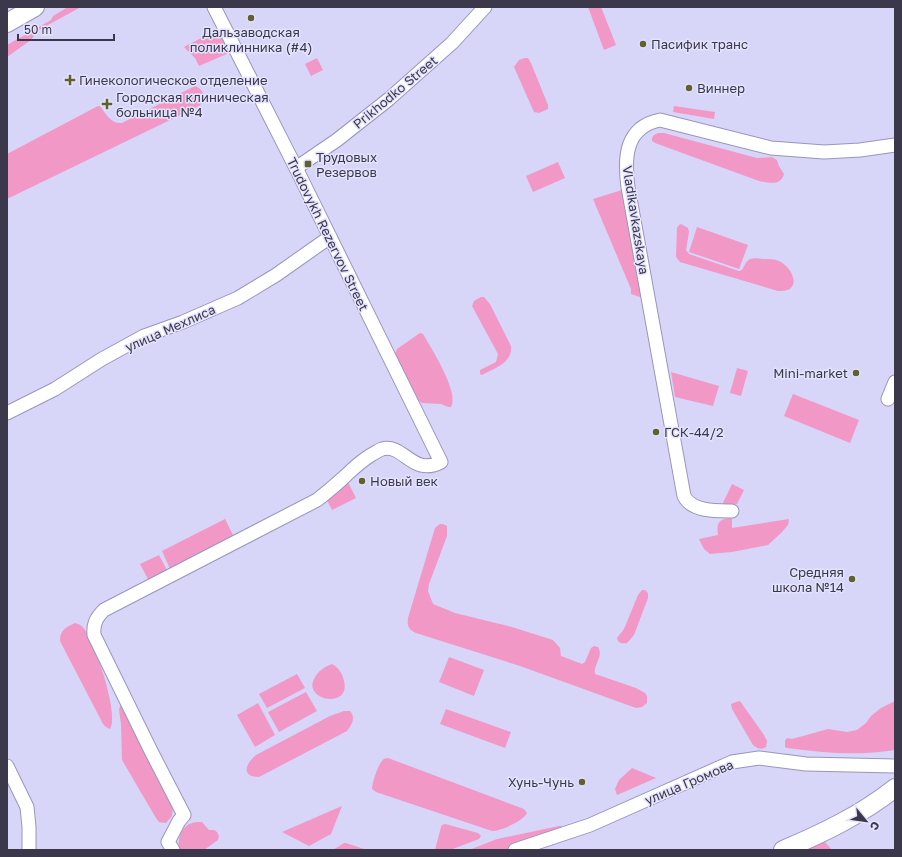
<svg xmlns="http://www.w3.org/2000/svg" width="902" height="857" viewBox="0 0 902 857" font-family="'Golos Text',sans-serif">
<rect width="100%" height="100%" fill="#d7d5f8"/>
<g fill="#f298c6">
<polygon points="68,7 81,7 37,31 31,40 7,57 7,45 51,20 53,16"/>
<polygon points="588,7 601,7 616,45 604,50"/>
<polygon points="224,26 236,50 199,66 195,58 184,47"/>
<polygon points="317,58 323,70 311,76 305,64"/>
<polygon points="525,58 528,58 531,63 548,105 548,109 539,113 534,112 514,67 519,60"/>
<path d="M195 86C205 90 207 100 199 106L7 199V154L98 106H100C106 114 111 124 122 123Z"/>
<polygon points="674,106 715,112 714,119 673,112"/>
<path d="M658 133H664L757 158 772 157 777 160 779 166 784 174C781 186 769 183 759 181L655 143 652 141V138L654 135Z"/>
<polygon points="558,162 565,178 533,192 526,176"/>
<polygon points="622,190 643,298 631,294 631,289 593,199"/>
<path d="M681 224 688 228 689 232 686 250 689 254 739 271 742 270C748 258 750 257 763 259 769 259 774 259 779 261 794 268 803 293 778 291L680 262 676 257 677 228 679 225Z"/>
<polygon points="697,227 748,245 739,269 689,252"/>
<path d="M481 297H484L490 304 511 346C513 363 494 368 482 375L480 374V370L496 362 498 354 472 306 474 301Z"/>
<path d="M420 333 423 334C431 348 460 393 451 407H448L441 404 422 403 417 399 395 354 397 349Z"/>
<polygon points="737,368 748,371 741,396 730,393"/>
<polygon points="671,372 719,386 713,406 675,397"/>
<polygon points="793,394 859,420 850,443 784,416"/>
<polygon points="348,482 356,498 332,510 327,500"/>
<polygon points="732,484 744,490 737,504 722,505"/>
<path d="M732 518V528L789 519 788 525 781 533 768 545 732 552 710 554 704 549 699 539 718 535C716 521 720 519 732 518Z"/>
<polygon points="225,519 235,539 171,571 162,551"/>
<path d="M440 524H443L447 526V536L429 584 428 591 433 604 455 613 512 627 553 640 560 648 561 656 582 664 585 662 591 648 594 646 598 647C604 656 593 665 595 674L636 688 645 693 647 696V703L642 707 636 708 520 666 416 633C408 629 407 626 408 618L435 528Z"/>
<polygon points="159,555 168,572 149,581 140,564"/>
<path d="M642 590H645L648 593V598L634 635 627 643C622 644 618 643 617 638L624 629 638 595Z"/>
<path d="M75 623C80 624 82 626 85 630 95 643 120 716 110 729L106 727 103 724 60 641C60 630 66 627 75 623Z"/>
<polygon points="449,657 484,670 474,696 439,682"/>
<path d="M332 664C339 668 342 673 344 681 351 709 303 701 314 679 318 671 324 667 332 664Z"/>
<polygon points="297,674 305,688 267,708 259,694"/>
<polygon points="306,692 317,711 279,732 268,712"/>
<path d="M740 701 764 735 767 741 766 747C760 750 758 749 753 745L732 709 731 704 736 702Z"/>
<path d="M895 701V750C858 756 824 753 787 748L785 747V741L787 738 792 739 828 729 847 732 857 730 866 723 871 716 881 708Z"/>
<polygon points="258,703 275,735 255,747 237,715"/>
<polygon points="120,706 124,706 173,805 172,816 166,823 159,822 156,818 122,760 121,724 119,710"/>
<polygon points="446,709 511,732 505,748 440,724"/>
<path d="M344 711H350C356 718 352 724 347 731L259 777C241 777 245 764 256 755L330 716Z"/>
<path d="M388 758 524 809 527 813C523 821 501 831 492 831L376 792 372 789C372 783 378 765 382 761 384 758 385 759 388 758Z"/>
<polygon points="632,768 656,778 617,795 615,789 619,780"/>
<polygon points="342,806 331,834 309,846 282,832"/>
<path d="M198 822H202L209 830H214L217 832 219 836 218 840 204 850H179C177 837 183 822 198 822Z"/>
<polygon points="445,824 478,833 481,836 479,839 450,850 435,850 441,827 442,825"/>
<polygon points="559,826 561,826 563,828 505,850 469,850 497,839"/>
<polygon points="824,841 832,850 802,850"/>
<polygon points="344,843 346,843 367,850 333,850"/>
</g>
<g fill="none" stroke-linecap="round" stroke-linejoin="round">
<defs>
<g id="street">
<polyline points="296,168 337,140 389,99 452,43 485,7"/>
<polyline points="888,399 895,382"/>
<polyline points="7,413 55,389 102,359 144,336 183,322 238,298 276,275 330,237"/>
<path d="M732 511C717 511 692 512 684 496L628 187C624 158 625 127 660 120L771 148 824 152 860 150 895 145"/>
<polyline points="7,766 27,807 29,827 29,850"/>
<path d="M173 850 168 842 179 821 184 815 151 751 94 635C93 624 96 618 104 610L317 500C325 494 333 487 341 480 352 470 358 463 371 455 375 453 379 450 382 449 404 443 412 477 441 462L296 168 214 7"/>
<polyline points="515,850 590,825 732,762 759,758 806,764 895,766"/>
</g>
<g id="secondary">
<polyline points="7,23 35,7"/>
<path d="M783 850C823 833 861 815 895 788"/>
</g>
</defs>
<use href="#street" stroke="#9895bf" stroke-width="15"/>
<use href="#secondary" stroke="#9895bf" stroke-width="20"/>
<use href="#street" stroke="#fff" stroke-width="13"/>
<use href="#secondary" stroke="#fff" stroke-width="18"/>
</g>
<g fill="#61612d" stroke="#e4e3fe" stroke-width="1.5">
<circle cx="251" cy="18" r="4"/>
<circle cx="643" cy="44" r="4"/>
<path d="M68 74h4v4h4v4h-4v4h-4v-4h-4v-4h4z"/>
<circle cx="689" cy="88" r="4"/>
<path d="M105 98h4v4h4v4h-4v4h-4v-4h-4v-4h4z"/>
<rect x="304" y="160" width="8" height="8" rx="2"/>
<circle cx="856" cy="373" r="4"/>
<circle cx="656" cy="432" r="4"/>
<circle cx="362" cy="481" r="4"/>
<circle cx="852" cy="579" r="4"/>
<circle cx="582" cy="782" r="4"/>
</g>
<g text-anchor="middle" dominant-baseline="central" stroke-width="3" stroke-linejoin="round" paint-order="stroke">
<g font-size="13" fill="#3a384a" stroke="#e4e3fe" text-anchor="start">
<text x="251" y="32" text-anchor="middle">Дальзаводская<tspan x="251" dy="15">поликлинника (#4)</tspan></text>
<text x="651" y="44">Пасифик транс</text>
<text x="79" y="80">Гинекологическое отделение</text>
<text x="697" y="88">Виннер</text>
<text x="116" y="97">Городская клиническая<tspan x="116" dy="15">больница №4</tspan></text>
<text x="316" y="157">Трудовых<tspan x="316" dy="15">Резервов</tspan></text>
<text x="848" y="373" text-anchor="end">Mini-market</text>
<text x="664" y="432">ГСК-44/2</text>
<text x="370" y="481">Новый век</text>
<text x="844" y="572" text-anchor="end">Средняя<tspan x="844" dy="15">школа №14</tspan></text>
<text x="574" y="782" text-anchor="end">Хунь-Чунь</text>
</g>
<g font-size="13" fill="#3a384a" stroke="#e4e3fe">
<text transform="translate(395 92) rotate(-40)">Prikhodko Street</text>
<text transform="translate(636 220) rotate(81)">Vladikavkazskaya</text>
<text transform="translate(328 234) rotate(64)">Trudovykh Rezervov Street</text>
<text transform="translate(170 328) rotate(-24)">улица Мехлиса</text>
<text transform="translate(689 782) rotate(-23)">улица Громова</text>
</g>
</g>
<rect width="902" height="857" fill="none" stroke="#3a384a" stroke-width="16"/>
<g transform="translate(866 821) rotate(119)" stroke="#e4e3fe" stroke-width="3" paint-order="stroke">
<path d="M0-3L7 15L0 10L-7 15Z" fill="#3a384a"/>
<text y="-6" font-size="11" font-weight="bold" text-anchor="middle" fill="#3a384a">С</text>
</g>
<path d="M18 34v6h96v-6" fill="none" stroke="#3a384a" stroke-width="2"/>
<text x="24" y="34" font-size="12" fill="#3a384a" stroke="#e4e3fe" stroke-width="3" paint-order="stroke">50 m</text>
</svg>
